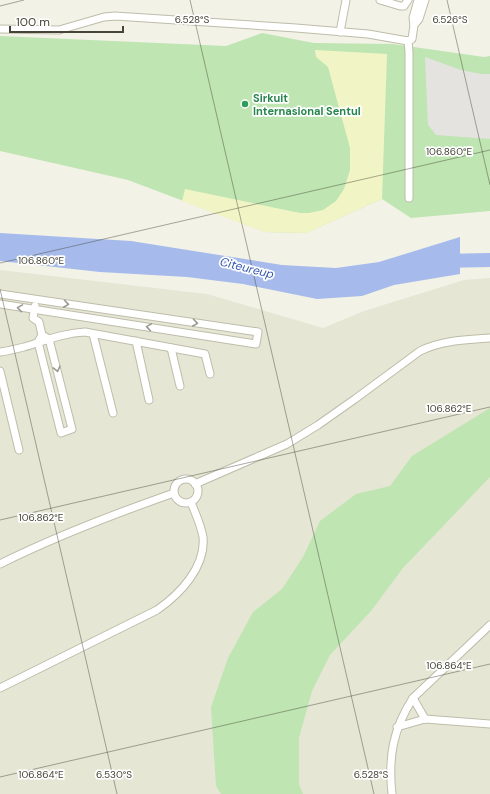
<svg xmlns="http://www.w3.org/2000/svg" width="490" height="794" viewBox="0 0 490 794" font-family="'DM Sans',sans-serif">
<rect width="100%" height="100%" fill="#f3f2e7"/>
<polygon fill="#e6e6d5" points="0,270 207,294 323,328 364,311 464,280 490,278 490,794 0,794"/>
<g fill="#bfe5b2">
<polygon points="262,33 314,43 393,44 484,57 490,56 490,211 411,218 382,199 306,233 265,232 128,180 0,151 0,36 226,46"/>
<polygon points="490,408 490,477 403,568 371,611 330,655 312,691 299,738 299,784 303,794 221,794 216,786 211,707 228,658 253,612 282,589 303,557 320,521 356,494 390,486 412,456"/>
</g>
<polygon fill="#f1f5c5" points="315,50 387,54 382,199 306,233 265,232 182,201 185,189 300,213 309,213 323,210 336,201 344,189 350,170 350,148 328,67 316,57"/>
<polygon fill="#e4e3df" points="425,57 461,70 481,74 490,74 490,139 436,135 428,125"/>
<polygon fill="#a6bbec" points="0,233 131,241 282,265 336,268 379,262 460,237 460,274 394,285 362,296 317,299 243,284 187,277 100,272 0,261"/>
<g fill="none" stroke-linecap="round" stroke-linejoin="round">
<polyline stroke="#a6bbec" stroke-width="14" points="441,261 490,260"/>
<defs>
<g id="minor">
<polyline points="380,0 400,6 404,6 408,0"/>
<polyline points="414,25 419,19 425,0"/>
<polyline points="0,29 59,30 104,17 115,16 296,28 368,34 408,41 412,39 414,25 413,18 418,0"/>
<polyline points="340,32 346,0"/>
<polyline points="408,41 409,52 409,198"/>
<polyline points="0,294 258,332 256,344 0,304"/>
<polyline points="35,306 33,318 39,322 42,335 38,342 61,433 72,429 49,339 42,335"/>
<polyline points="93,334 113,413"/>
<polyline points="136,341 149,400"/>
<polyline points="171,348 180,386"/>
<path d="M0 352C8 351 16 349 24 347 45 341 63 333 85 332L205 354 210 374"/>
<polyline points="0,371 19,450"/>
<circle cx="186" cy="491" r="12"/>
<path d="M195 484 287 444 318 425 355 399 420 351C442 340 466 340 490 338"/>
<path d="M0 564C56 536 114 514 174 493"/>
<path d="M0 688 157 610C180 594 206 567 203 537 201 525 195 513 191 502"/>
<polyline points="413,698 425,719"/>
<polyline points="397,727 425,719 490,724"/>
<path d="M392 794C388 757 393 729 413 698L490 625"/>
</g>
</defs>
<use href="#minor" stroke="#bebdaa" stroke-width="9"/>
<use href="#minor" stroke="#fff" stroke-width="7"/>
</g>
<defs><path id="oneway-chevron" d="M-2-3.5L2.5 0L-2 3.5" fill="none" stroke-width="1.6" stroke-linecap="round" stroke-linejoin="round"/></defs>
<g stroke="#999890">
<use href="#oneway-chevron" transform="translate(66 304) rotate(8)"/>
<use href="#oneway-chevron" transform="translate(20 308) rotate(-171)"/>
<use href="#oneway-chevron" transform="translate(195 323) rotate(8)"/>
<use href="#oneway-chevron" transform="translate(149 327) rotate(-171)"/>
<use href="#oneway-chevron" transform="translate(57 369) rotate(76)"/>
</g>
<path fill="none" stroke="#454436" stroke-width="1" stroke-opacity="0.45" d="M190 0 374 794M447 0 490 185M0 6 24 0M0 263 490 150M0 289 117 794M0 520 490 407M0 777 490 664"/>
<circle fill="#2e9e5b" stroke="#fff" stroke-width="1.5" cx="245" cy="104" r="4"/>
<g text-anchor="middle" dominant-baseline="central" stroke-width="3.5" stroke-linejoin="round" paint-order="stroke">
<g font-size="11" font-weight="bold" fill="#27864d" stroke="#fff" text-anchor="start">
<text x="253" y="98">Sirkuit<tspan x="253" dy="13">Internasional Sentul</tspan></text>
</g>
<g font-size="12" font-style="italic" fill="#3557ab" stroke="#fff">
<text transform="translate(247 268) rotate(14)">Citeureup</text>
</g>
</g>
<g font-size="10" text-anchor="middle" fill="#454436" stroke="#fff" stroke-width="3.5" stroke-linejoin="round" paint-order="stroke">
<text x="192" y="23">6.528°S</text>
<text x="450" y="23">6.526°S</text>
<text x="449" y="155">106.860°E</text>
<text x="41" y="264">106.860°E</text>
<text x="449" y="412">106.862°E</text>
<text x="41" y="521">106.862°E</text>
<text x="449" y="669">106.864°E</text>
<text x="114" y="778">6.530°S</text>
<text x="371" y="778">6.528°S</text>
<text x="41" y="778">106.864°E</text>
</g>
<path d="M10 26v6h113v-6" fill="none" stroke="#454436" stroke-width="2"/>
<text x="16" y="26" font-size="12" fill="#454436" stroke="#ffffff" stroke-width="3" paint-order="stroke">100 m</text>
</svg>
